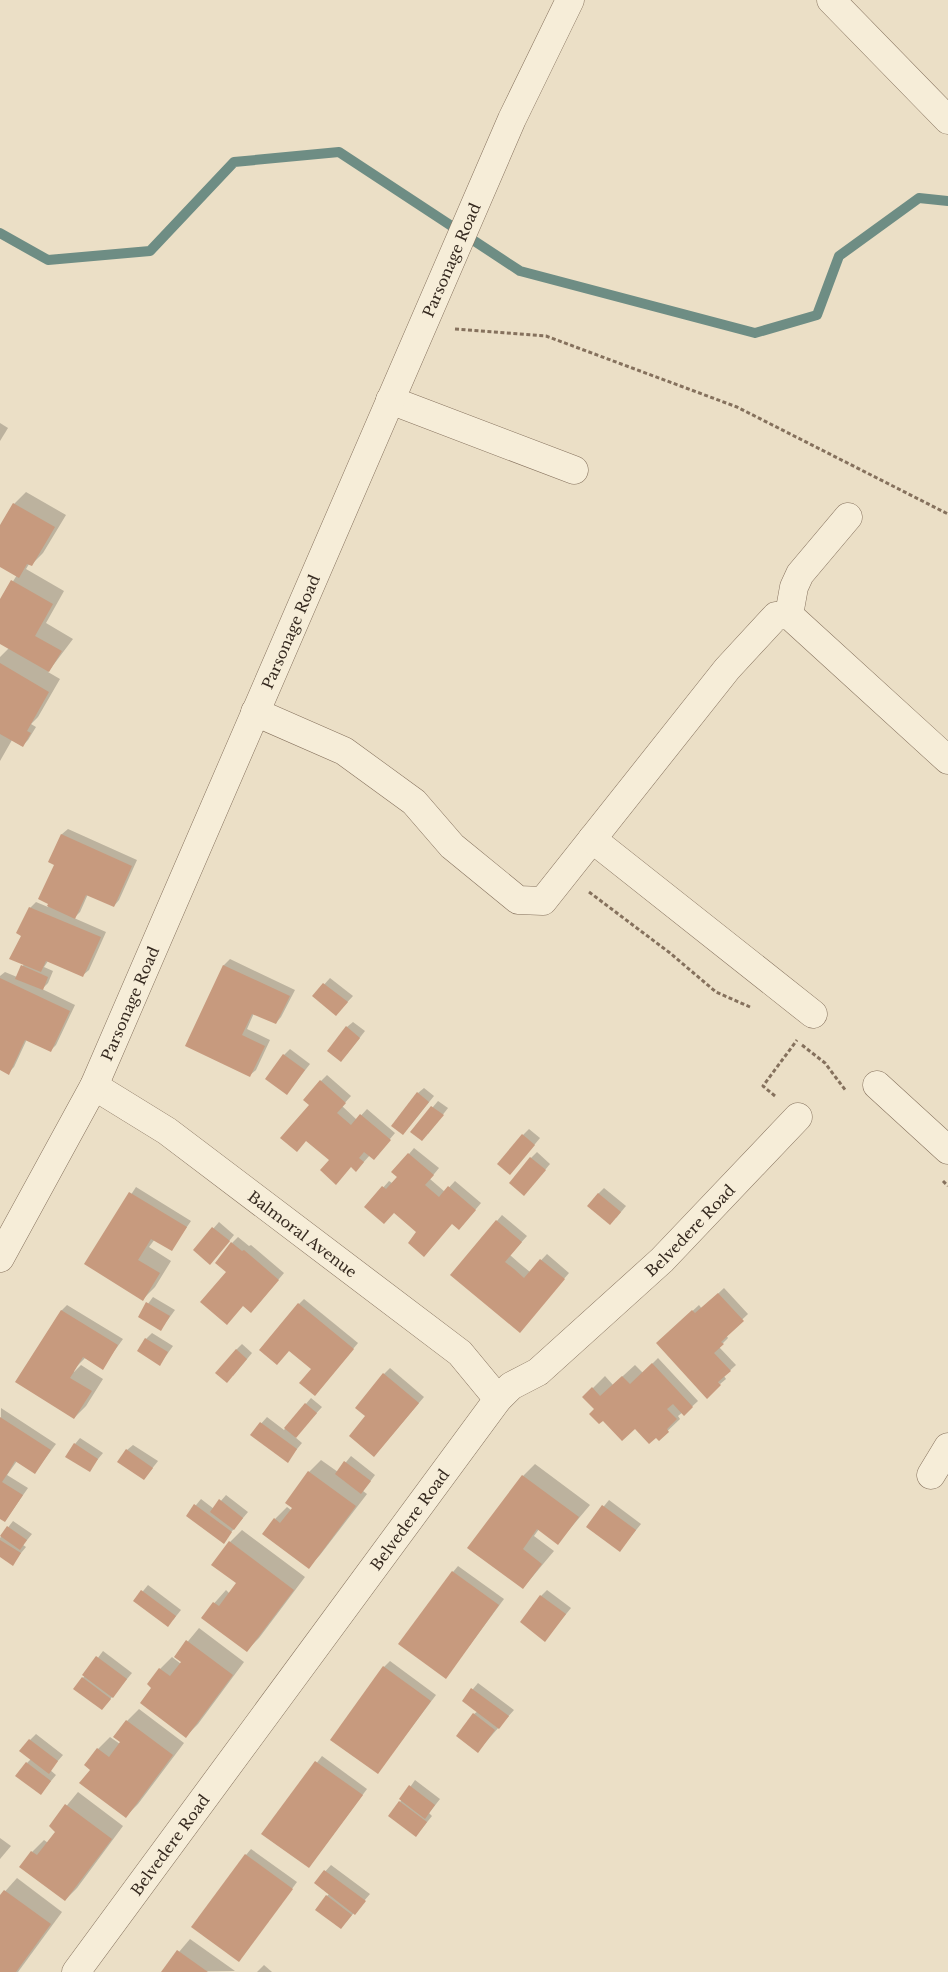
<svg xmlns="http://www.w3.org/2000/svg" width="948" height="1972" viewBox="0 0 948 1972" font-family="'Libre Baskerville',serif">
<rect width="100%" height="100%" fill="#ebdfc6"/>
<g fill="#0003">
<polygon points="0,423 8,428 0,441"/>
<polygon points="26,492 66,515 43,553 31,565 29,564 26,569 64,591 46,623 73,639 48,672 60,679 38,717 31,724 36,727 28,740 22,746 12,740 0,761 0,657 9,648 0,643 0,602 17,575 0,566 0,527 14,504"/>
<polygon points="68,829 137,860 119,900 114,906 88,894 80,912 74,918 106,932 89,970 83,975 48,961 44,967 53,971 48,983 42,989 75,1005 56,1045 50,1051 27,1039 14,1067 8,1073 0,1069 0,976 5,972 17,977 24,964 23,935 30,908 36,902 48,907 62,834"/>
<polygon points="230,959 295,990 281,1017 276,1023 254,1013 247,1029 270,1040 256,1070 250,1075 187,1046 224,965"/>
<polygon points="330,978 353,996 342,1008 314,996"/>
<polygon points="353,1022 365,1031 347,1054 347,1027"/>
<polygon points="290,1049 310,1064 287,1093 284,1055"/>
<polygon points="327,1075 351,1096 342,1106 357,1120 367,1109 395,1133 379,1152 370,1155 362,1164 352,1166 331,1160 310,1104 321,1081"/>
<polygon points="424,1088 434,1096 409,1127 418,1093"/>
<polygon points="438,1101 448,1108 428,1134 412,1132"/>
<polygon points="529,1129 540,1138 516,1167 523,1135"/>
<polygon points="414,1148 439,1168 430,1179 445,1192 455,1181 481,1203 465,1222 452,1223 418,1232 394,1212 366,1207 389,1181 392,1183 398,1176 409,1154"/>
<polygon points="537,1152 550,1164 530,1188 531,1158"/>
<polygon points="136,1187 191,1221 171,1250 155,1239 149,1247 171,1261 155,1287 143,1299 86,1264"/>
<polygon points="604,1188 626,1206 616,1218 598,1194"/>
<polygon points="502,1215 527,1236 510,1255 519,1263 530,1272 547,1254 569,1273 525,1325 452,1274"/>
<polygon points="219,1222 234,1235 216,1257 195,1250"/>
<polygon points="238,1237 249,1246 251,1245 284,1273 257,1305 232,1243"/>
<polygon points="724,1288 748,1314 726,1335 728,1338 719,1347 736,1365 724,1376 726,1379 720,1384 663,1338 699,1305 702,1309"/>
<polygon points="153,1297 175,1310 161,1329 139,1316"/>
<polygon points="304,1299 358,1343 320,1389 312,1369 299,1304"/>
<polygon points="67,1305 123,1339 102,1368 85,1358 74,1369 74,1372 81,1365 103,1379 86,1406 74,1418 61,1311"/>
<polygon points="152,1333 173,1346 160,1364 146,1339"/>
<polygon points="242,1344 252,1353 233,1376 236,1350"/>
<polygon points="658,1358 698,1401 684,1414 683,1412 678,1416 680,1419 659,1439 596,1409 584,1397 605,1376 613,1385 635,1365 643,1373"/>
<polygon points="390,1368 424,1397 380,1449 367,1416 384,1374"/>
<polygon points="311,1398 322,1407 295,1437 302,1443 287,1461 252,1434 267,1417 284,1430"/>
<polygon points="1,1408 56,1444 35,1472 17,1461 7,1475 28,1488 5,1521 0,1517"/>
<polygon points="80,1438 103,1453 89,1470 75,1444"/>
<polygon points="133,1445 158,1461 144,1479 127,1450"/>
<polygon points="351,1456 375,1475 363,1491 367,1494 320,1555 308,1567 275,1519 287,1507 291,1510 294,1508 287,1503 309,1472 321,1460 338,1472"/>
<polygon points="535,1464 590,1505 558,1543 539,1529 534,1536 554,1551 523,1588 523,1476"/>
<polygon points="226,1495 248,1512 223,1542 188,1515 201,1499 214,1509"/>
<polygon points="609,1500 641,1524 620,1550 587,1527"/>
<polygon points="13,1521 32,1534 23,1545 26,1547 12,1564 0,1556 0,1538"/>
<polygon points="242,1530 305,1577 259,1638 247,1650 202,1617 226,1590 230,1594 238,1583 230,1542"/>
<polygon points="458,1566 504,1599 446,1677 453,1572"/>
<polygon points="148,1585 181,1610 173,1620 135,1601"/>
<polygon points="547,1590 571,1608 545,1640 541,1596"/>
<polygon points="199,1628 244,1662 198,1724 186,1736 153,1687 160,1669 172,1657 181,1664 182,1662 175,1657"/>
<polygon points="103,1651 132,1673 102,1709 83,1678"/>
<polygon points="390,1661 436,1695 377,1773 384,1667"/>
<polygon points="478,1683 514,1710 478,1751 474,1714 478,1711 464,1700"/>
<polygon points="139,1709 184,1743 138,1804 126,1816 92,1770 98,1749 110,1737 120,1744 127,1721"/>
<polygon points="36,1734 63,1755 50,1770 56,1775 46,1787 27,1763 31,1759 30,1740"/>
<polygon points="322,1756 367,1789 309,1867 263,1834"/>
<polygon points="415,1780 440,1799 429,1813 432,1816 416,1836 400,1802"/>
<polygon points="78,1792 123,1826 77,1888 65,1900 32,1852 44,1840 48,1843 57,1832 50,1826"/>
<polygon points="0,1838 11,1846 0,1859"/>
<polygon points="251,1849 297,1882 239,1961 246,1855"/>
<polygon points="331,1865 370,1894 341,1928 327,1896 329,1894 315,1883"/>
<polygon points="17,1878 62,1912 18,1972 0,1972 0,1897"/>
<polygon points="190,1939 235,1971 162,1972"/>
<polygon points="264,1965 272,1972 257,1972"/>
</g>
<g fill="none" stroke-linecap="round" stroke-linejoin="round">
<polyline stroke="#6e8d84" stroke-width="10" points="0,233 48,260 150,251 234,162 339,152 520,271 755,333 817,315 839,256 919,198 948,201"/>
</g>
<g fill="#c79a7e">
<polygon points="13,503 55,527 32,566 27,564 19,578 0,567 0,525"/>
<polygon points="11,580 53,604 35,636 62,651 49,672 0,644 0,599"/>
<polygon points="0,663 49,692 27,731 31,733 23,747 0,734"/>
<polygon points="61,834 132,866 114,907 86,895 75,919 47,906 48,904 38,899 54,865 48,862"/>
<polygon points="29,907 101,937 83,977 46,961 41,972 9,959 21,936 16,933"/>
<polygon points="21,965 48,977 43,990 15,979"/>
<polygon points="223,965 290,996 276,1024 252,1014 242,1035 265,1046 250,1077 185,1046"/>
<polygon points="0,978 70,1011 51,1052 25,1040 9,1075 0,1070"/>
<polygon points="323,983 348,1002 336,1016 312,996"/>
<polygon points="346,1026 360,1038 341,1062 327,1051"/>
<polygon points="283,1054 305,1070 287,1095 265,1079"/>
<polygon points="320,1080 346,1103 337,1113 351,1125 360,1114 391,1140 374,1160 364,1152 359,1158 364,1162 356,1172 351,1167 336,1185 320,1170 329,1160 306,1141 297,1152 280,1138 309,1105 303,1100"/>
<polygon points="417,1092 429,1102 403,1135 391,1126"/>
<polygon points="431,1106 444,1115 422,1141 410,1132"/>
<polygon points="522,1134 535,1145 510,1175 497,1164"/>
<polygon points="408,1153 434,1175 425,1185 439,1197 448,1186 476,1210 459,1230 452,1224 424,1257 408,1243 416,1232 394,1213 384,1224 364,1207 382,1186 386,1189 397,1177 391,1172"/>
<polygon points="530,1157 546,1170 524,1196 509,1183"/>
<polygon points="129,1192 187,1227 172,1251 151,1239 138,1260 160,1273 143,1301 84,1264"/>
<polygon points="598,1193 621,1212 610,1225 587,1206"/>
<polygon points="496,1220 522,1242 505,1262 514,1269 524,1278 540,1259 565,1279 520,1333 450,1275"/>
<polygon points="212,1227 230,1241 210,1265 193,1250"/>
<polygon points="231,1242 242,1251 244,1250 279,1280 251,1313 243,1306 227,1325 200,1302 226,1272 215,1263"/>
<polygon points="718,1293 744,1321 721,1342 724,1344 714,1353 731,1371 718,1382 721,1385 707,1399 656,1343 692,1310 695,1313"/>
<polygon points="146,1302 170,1316 161,1331 138,1317"/>
<polygon points="298,1303 354,1349 315,1396 299,1383 311,1369 289,1351 277,1365 259,1350"/>
<polygon points="61,1310 118,1345 103,1370 83,1357 70,1378 92,1391 74,1419 15,1382"/>
<polygon points="145,1338 168,1352 160,1366 137,1351"/>
<polygon points="236,1349 247,1359 227,1383 215,1373"/>
<polygon points="652,1363 693,1407 684,1416 673,1404 667,1409 677,1419 667,1429 669,1432 659,1441 656,1438 649,1444 635,1429 622,1441 603,1421 599,1424 589,1414 594,1409 582,1397 592,1387 600,1396 622,1376 630,1384"/>
<polygon points="383,1373 419,1403 374,1457 349,1436 365,1416 355,1408"/>
<polygon points="305,1403 317,1413 296,1438 284,1428"/>
<polygon points="0,1417 51,1450 35,1474 15,1461 8,1473 2,1482 23,1495 5,1522 0,1519"/>
<polygon points="260,1422 297,1449 288,1463 250,1435"/>
<polygon points="74,1443 98,1459 90,1472 65,1457"/>
<polygon points="126,1449 153,1468 144,1480 117,1462"/>
<polygon points="344,1461 371,1481 361,1494 335,1474"/>
<polygon points="308,1471 356,1506 309,1569 262,1534 274,1518 280,1523 292,1508 285,1503"/>
<polygon points="522,1475 579,1517 558,1545 537,1529 523,1549 542,1564 523,1589 467,1548"/>
<polygon points="219,1499 243,1518 234,1530 210,1512"/>
<polygon points="194,1504 232,1532 224,1544 186,1516"/>
<polygon points="602,1505 636,1530 620,1552 586,1527"/>
<polygon points="7,1526 27,1540 20,1550 0,1536"/>
<polygon points="0,1540 21,1553 13,1566 0,1557"/>
<polygon points="229,1541 294,1590 247,1652 201,1618 213,1602 219,1606 236,1583 211,1565"/>
<polygon points="452,1571 499,1605 446,1679 398,1644"/>
<polygon points="141,1590 176,1616 168,1627 133,1601"/>
<polygon points="540,1595 566,1614 545,1642 520,1622"/>
<polygon points="186,1640 233,1675 186,1738 140,1703 151,1688 147,1684 159,1668 170,1676 181,1662 174,1657"/>
<polygon points="96,1656 127,1679 113,1698 82,1675"/>
<polygon points="383,1666 431,1701 378,1774 330,1740"/>
<polygon points="82,1677 111,1699 102,1710 73,1689"/>
<polygon points="471,1688 509,1716 499,1729 462,1701"/>
<polygon points="473,1713 495,1730 478,1753 456,1736"/>
<polygon points="126,1720 173,1755 126,1818 79,1783 90,1770 84,1765 97,1748 109,1757 120,1742 113,1737"/>
<polygon points="29,1739 58,1761 49,1774 19,1751"/>
<polygon points="315,1761 363,1795 309,1868 261,1834"/>
<polygon points="26,1762 51,1781 41,1795 15,1776"/>
<polygon points="409,1785 435,1805 425,1819 399,1799"/>
<polygon points="399,1801 427,1822 416,1837 388,1816"/>
<polygon points="65,1804 112,1839 65,1901 19,1867 31,1851 37,1855 55,1832 49,1826"/>
<polygon points="245,1854 293,1889 239,1962 191,1927"/>
<polygon points="324,1870 366,1901 355,1915 314,1883"/>
<polygon points="4,1890 51,1924 16,1972 0,1972 0,1895"/>
<polygon points="326,1895 352,1915 341,1929 315,1910"/>
<polygon points="177,1950 208,1972 161,1972"/>
</g>
<g fill="none" stroke-linecap="round" stroke-linejoin="round">
<defs>
<g id="minor">
<polyline points="831,0 948,120"/>
<polyline points="390,400 574,470"/>
<polyline points="789,615 794,587 800,574 848,517"/>
<polyline points="255,712 344,751 414,802 452,846 518,900 543,901 727,669 776,616 789,615 948,760"/>
<polyline points="592,839 813,1014"/>
<polyline points="877,1085 948,1150"/>
<path id="s1" d="M94 1086 167 1131 460 1353 498 1399"/>
<path id="s2" d="M0 1258 94 1086 512 119 570 0"/>
<polyline points="931,1475 948,1447"/>
<path id="s3" d="M76 1972 498 1399 511 1386 538 1372 662 1260 798 1117"/>
</g>
</defs>
<use href="#minor" stroke="#85715d" stroke-width="29"/>
<g stroke="#85715d" stroke-width="3" stroke-dasharray="4 2.5" stroke-linecap="butt">
<polyline points="455,329 546,336 737,407 948,514"/>
<polyline points="589,892 670,953 716,992 750,1007"/>
<polyline points="802,1045 825,1063 846,1091"/>
<polyline points="775,1096 763,1086 797,1040"/>
<polyline points="943,1181 948,1186"/>
</g>
<use href="#minor" stroke="#f6edd8" stroke-width="28"/>
</g>
<g text-anchor="middle" dominant-baseline="central" stroke-width="4" stroke-linejoin="round" paint-order="stroke">
<g font-size="15" fill="#362a20" stroke="#f3ead5">
<text stroke="none"><textPath href="#s2" startOffset="1096">Parsonage Road</textPath></text>
<text stroke="none"><textPath href="#s2" startOffset="691">Parsonage Road</textPath></text>
<text stroke="none"><textPath href="#s2" startOffset="286">Parsonage Road</textPath></text>
<text stroke="none"><textPath href="#s3" startOffset="968">Belvedere Road</textPath></text>
<text stroke="none"><textPath href="#s1" startOffset="256">Balmoral Avenue</textPath></text>
<text stroke="none"><textPath href="#s3" startOffset="562">Belvedere Road</textPath></text>
<text stroke="none"><textPath href="#s3" startOffset="158">Belvedere Road</textPath></text>
</g>
</g>
</svg>
